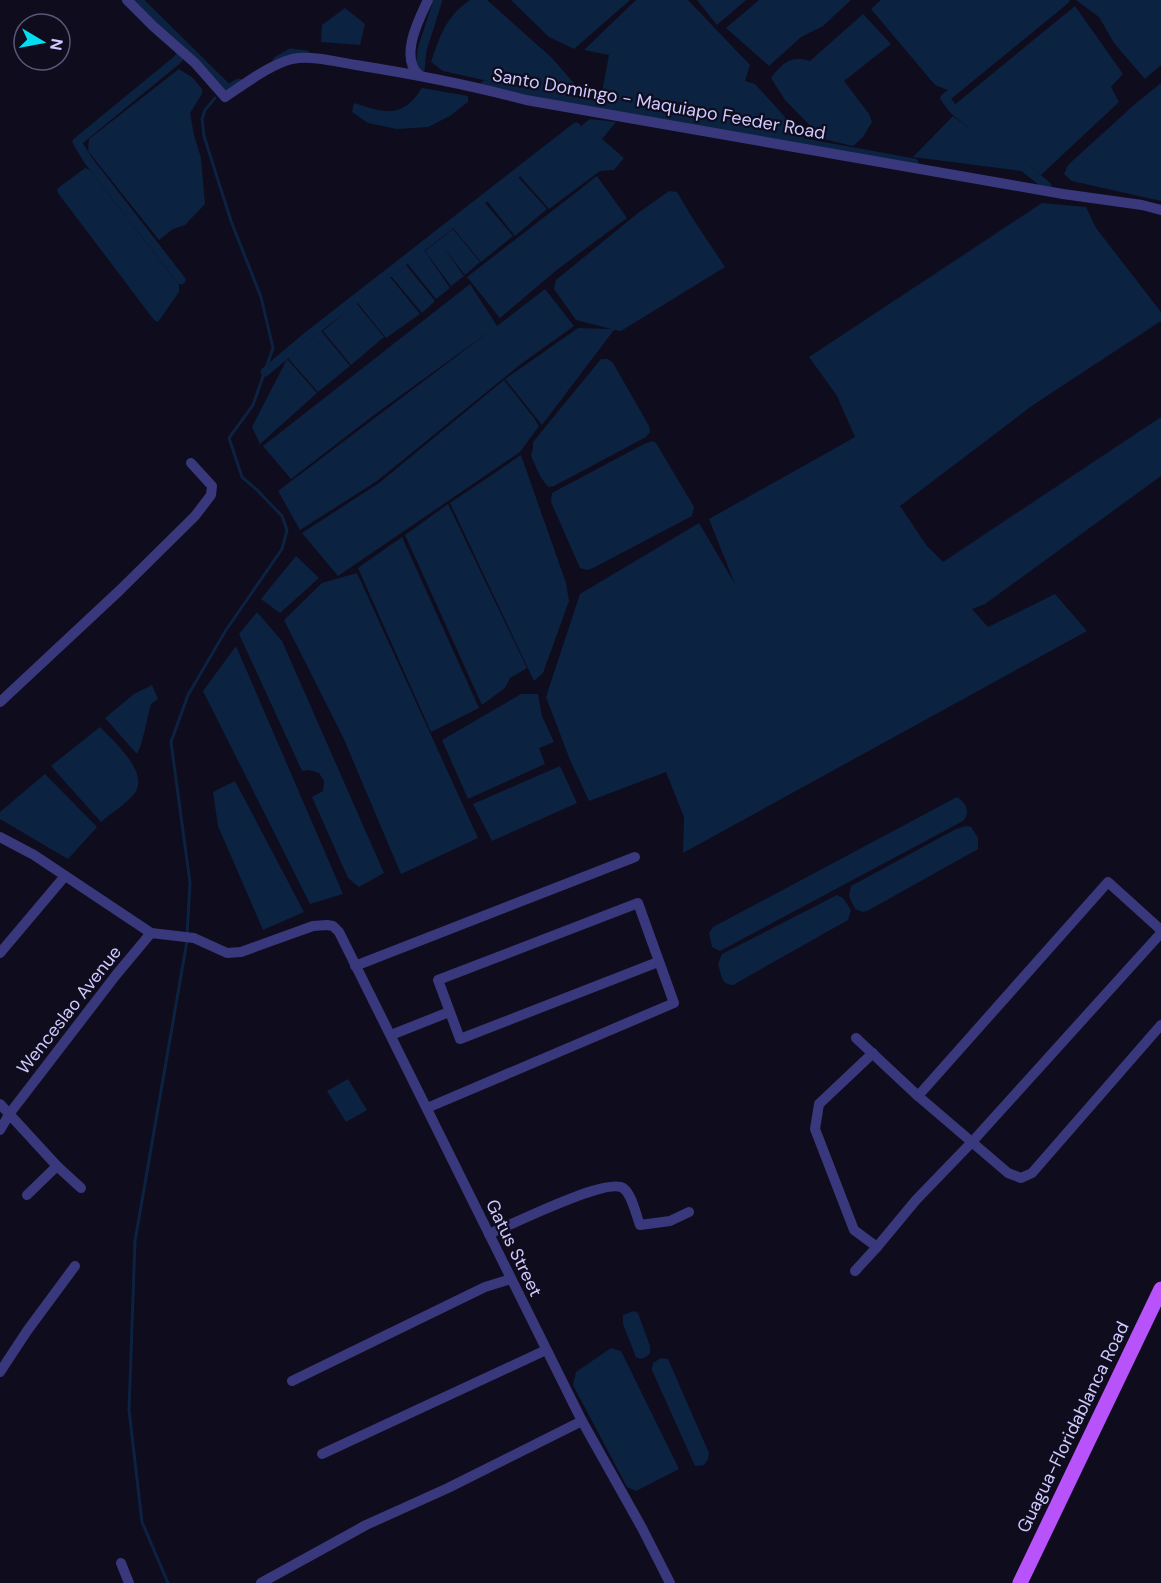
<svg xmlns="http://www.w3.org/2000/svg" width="1161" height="1583" viewBox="0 0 1161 1583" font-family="'DM Sans',sans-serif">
<rect width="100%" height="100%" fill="#0f0c1d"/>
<g fill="#0c2241">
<path d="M470 0H487L552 58 579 89 573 100 443 71 431 62C440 36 446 16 470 0Z"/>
<polygon points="511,0 630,0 574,49 549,37"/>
<polygon points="636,0 688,0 750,65 745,81 755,84 806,140 600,103 609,55 584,50"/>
<polygon points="697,0 746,0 717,25"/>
<polygon points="759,0 851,0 823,26 801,37 769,66 726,28"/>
<polygon points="881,0 1059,0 950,91 935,85 871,9"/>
<polygon points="1076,0 1161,0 1161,65 1145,79 1114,43 1099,17"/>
<polygon points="1075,6 1123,74 1111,87 1119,102 1041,175 953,106"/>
<polygon points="345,8 365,24 360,45 321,42 322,25"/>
<path d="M863 14 891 44 844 81 869 114 872 122 863 137 853 146 823 139 785 100 771 78C782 63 791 55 810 61Z"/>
<polygon points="179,69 193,78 202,89 202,94 190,113 194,135 201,158 205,204 185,225 173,229 159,240 88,151 89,139"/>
<polygon points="1161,83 1161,201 1072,181 1064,174 1068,165 1135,104"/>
<path d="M422 88 468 96V102L450 116 428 127 397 129 368 123 352 112 354 103C386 113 402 119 422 88Z"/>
<polygon points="953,116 1029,172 913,157"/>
<polygon points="590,119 616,122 602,139 624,158 614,170 600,171 549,209 519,175"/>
<polygon points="85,168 90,170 179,285 179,292 158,322 154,320 58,193 57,189"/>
<polygon points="597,176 627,218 558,269 500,318 467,277"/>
<polygon points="518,177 547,209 515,236 487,201"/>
<polygon points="669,191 677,192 695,222 725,267 621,331 614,330 542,425 505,379 578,328 611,329 576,320 554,289 556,280 638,213"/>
<polygon points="485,203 513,236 481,262 453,228"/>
<polygon points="1042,203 1086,207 1096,228 1161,312 1161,321 1033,405 900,506 927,546 943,562 1161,417 1161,476 985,604 972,609 988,627 1055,594 1087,631 683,853 684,817 666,772 589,801 570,760 546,697 580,594 699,523 735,584 709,519 855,437 837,396 809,357"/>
<polygon points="453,229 480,262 465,275 444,248 464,276 451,286 425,251"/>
<polygon points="424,250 450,288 436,299 407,263"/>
<polygon points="406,265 435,301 422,313 391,276"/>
<polygon points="390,277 420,314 386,338 356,301"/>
<polygon points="470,284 497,326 545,289 574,326 521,364 377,481 300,530 278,491 494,328 374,415 291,479 263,446"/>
<polygon points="356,303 384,337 351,365 323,331"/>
<polygon points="321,331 350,366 318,392 288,358"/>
<polygon points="287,359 317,393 260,444 252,427"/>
<polygon points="601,359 608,359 613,363 649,426 650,432 646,437 554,486 548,487 540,476 531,456 533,448 533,442"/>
<polygon points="504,380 534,418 539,426 520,452 338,576 302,533 379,483"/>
<polygon points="652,441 656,443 694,507 692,516 593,568 587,570 580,568 551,502 552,493 644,444"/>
<polygon points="521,455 566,583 569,601 543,673 534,681 450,503"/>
<polygon points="448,504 527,668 510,678 505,688 482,705 405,535"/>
<polygon points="402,537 479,708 431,732 358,568"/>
<polygon points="296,556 319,578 280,613 261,599"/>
<polygon points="357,573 478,838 401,874 343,737 284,620 322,583"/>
<polygon points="257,612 282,641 384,873 359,887 348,878 312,797 323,791 324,781 319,773 309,770 302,771 239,634"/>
<polygon points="236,646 343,894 310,904 203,691"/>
<path d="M152 685 158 699 151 704C147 717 143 744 137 754L105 718 134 694Z"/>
<polygon points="521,694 538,694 542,716 554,742 539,748 545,764 468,799 442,740"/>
<path d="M100 727C113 741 151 773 134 794 126 804 111 813 101 822L51 766Z"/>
<polygon points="560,766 577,803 492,841 473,804"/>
<polygon points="45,774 97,827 68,859 0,819 0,812"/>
<polygon points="235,781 304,912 263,930 218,826 213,792"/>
<path d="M957 797C966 803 971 812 963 821L720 951 712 947 709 933 713 927Z"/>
<polygon points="966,826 971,827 978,838 978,849 869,910 863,912 855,909 849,896 851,886 956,829"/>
<path d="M837 895 843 898 851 910 848 920 733 985C721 985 721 973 718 964L722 954Z"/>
<polygon points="348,1079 367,1110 346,1122 327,1091"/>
<polygon points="634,1311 638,1313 650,1346 650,1353 646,1357 640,1359 636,1357 623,1324 623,1315"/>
<polygon points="611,1348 621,1351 679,1469 636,1491 627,1487 573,1385 576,1372"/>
<polygon points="661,1358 668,1359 709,1453 708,1459 704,1465 695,1466 652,1370 653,1363"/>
</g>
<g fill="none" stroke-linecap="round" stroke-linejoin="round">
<g stroke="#0c2241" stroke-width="3">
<polyline points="187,935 190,883 171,742 188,695 226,630 282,549 287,530 282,516 257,490 242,477 229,438 253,405 273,348 261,297 231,221 204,136 202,119 205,110 215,98"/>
<polyline points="168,1583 142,1522 129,1410 135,1241 187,941"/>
</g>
<g stroke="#0c2241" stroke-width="9">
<polyline points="138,0 228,89 239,83"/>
<polyline points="277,61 291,53 306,55"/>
<polyline points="420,70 422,50 438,0"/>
<polyline points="485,85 914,163"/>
<polyline points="1047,186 953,109 945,98 1065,0"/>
<polyline points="181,280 88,160 77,142 177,60 186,48"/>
<polyline points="265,372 309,335 576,127"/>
</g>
<g stroke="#39387c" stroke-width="10">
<path d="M127 0 153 26 195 63 225 97C245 84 269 65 292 59 312 55 337 62 356 65 413 74 470 85 526 100L1063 194 1142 205 1161 210"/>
<path d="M419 75C399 57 419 19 428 0"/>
<polyline points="0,702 119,591 195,516 211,495 212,486 191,463"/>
<polyline points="0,837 34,855 151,933"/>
<polyline points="0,953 65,876"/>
<polyline points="355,966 635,857"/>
<polyline points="391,1035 449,1012"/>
<polyline points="856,1038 918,1096 1008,1173 1021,1178 1032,1173 1161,1025"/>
<polyline points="873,1053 819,1104 815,1129 854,1230 877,1247"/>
<polyline points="918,1096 1108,882 1161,930"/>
<polyline points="0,1104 57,1166 81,1188"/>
<polyline points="427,1108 674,1003 638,903 438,980 460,1039 658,962"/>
<polyline points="0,1130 10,1113 116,975 151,933 194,938 227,953 241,952 313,926 327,925 333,926 339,932 582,1421 642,1528 670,1583"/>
<polyline points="27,1195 57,1166"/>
<path d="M489 1234C511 1225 606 1177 623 1188 632 1194 636 1215 640 1225L670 1221 689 1212"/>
<polyline points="855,1271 877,1247 916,1200 972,1142 1161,933"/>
<polyline points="0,1372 27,1331 75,1266"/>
<polyline points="292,1381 485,1287 511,1279"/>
<polyline points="322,1454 546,1350"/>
<polyline points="121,1563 129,1583"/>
<polyline points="261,1583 366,1525 448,1488 582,1421"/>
</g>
<polyline stroke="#b853fc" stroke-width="15" points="1020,1583 1161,1289"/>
</g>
<g text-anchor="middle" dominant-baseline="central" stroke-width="4.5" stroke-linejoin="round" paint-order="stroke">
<g font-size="18" fill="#cec9fe" stroke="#0f0c1d">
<text transform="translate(659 104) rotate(10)">Santo Domingo - Maquiapo Feeder Road</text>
<text transform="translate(69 1010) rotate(-52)">Wenceslao Avenue</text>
<text transform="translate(514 1248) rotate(64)">Gatus Street</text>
<text transform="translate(1073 1427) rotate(-64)">Guagua-Floridablanca Road</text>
</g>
</g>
<g transform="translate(42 42) rotate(100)"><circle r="28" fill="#0f0c1d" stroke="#5b5877" stroke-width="1.5"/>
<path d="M0-4.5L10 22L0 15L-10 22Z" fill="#04ddef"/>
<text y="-9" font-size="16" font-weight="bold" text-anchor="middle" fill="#cec9fe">N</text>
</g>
</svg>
